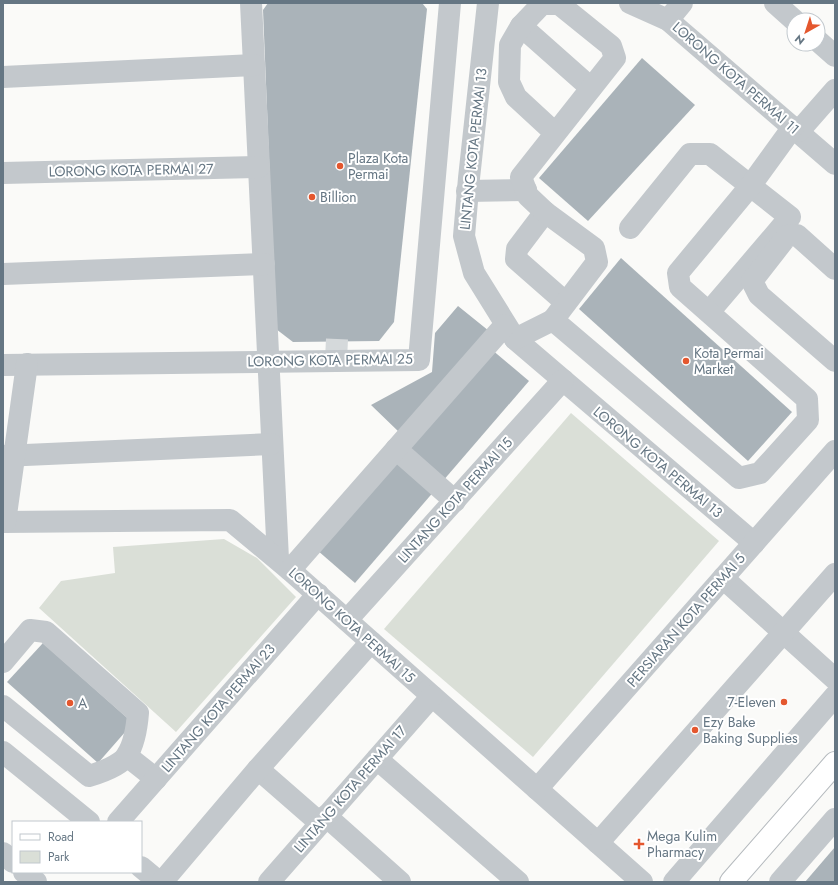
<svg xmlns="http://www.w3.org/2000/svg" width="838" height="885" viewBox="0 0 838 885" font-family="Jost,sans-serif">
<rect width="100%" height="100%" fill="#fafaf8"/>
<g fill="#dadfd7">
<polygon points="571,413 719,541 533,757 384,629"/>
<polygon points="224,539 257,558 296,597 176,732 39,608 61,581 115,573 113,547"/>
</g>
<g fill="#aab3b9">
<polygon points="268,3 422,3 427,9 394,322 379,341 293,342 276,329 263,10"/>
<polygon points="642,58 695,105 588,221 539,178"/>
<polygon points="621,258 792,412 748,461 579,309"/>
<polygon points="458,306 489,331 399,432 371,405 432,372 435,333"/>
<polygon points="491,349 529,381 355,583 317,550"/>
<polygon points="43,643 133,723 98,763 7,682"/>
<polygon points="835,847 835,882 805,882"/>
</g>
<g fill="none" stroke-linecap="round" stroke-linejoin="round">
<polyline stroke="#d5d9db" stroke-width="22" stroke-dasharray="22 11" stroke-linecap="butt" points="336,360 337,339"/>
<defs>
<polyline id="major" points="731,882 835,763"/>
</defs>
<use href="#major" stroke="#b5babe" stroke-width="24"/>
<g stroke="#c3c8cc" stroke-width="22">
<polyline points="251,3 278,559"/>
<polyline points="488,3 469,178 464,236 474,273 515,339 754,543"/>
<polyline points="630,3 668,20 835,164"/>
<polyline points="775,3 794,20"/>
<polyline points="668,20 682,3"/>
<polyline points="521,26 591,88"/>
<polyline points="818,41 835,56"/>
<polyline points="3,77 254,65"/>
<polyline points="799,131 835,90"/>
<polyline points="3,173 259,167"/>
<polyline points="467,191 526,190"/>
<polyline points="545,212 517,249 516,259 565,302"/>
<polyline points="630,228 690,154 710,154 790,217 709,312"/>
<polyline points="835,269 797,235 787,236 752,281 759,295 835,361"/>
<polyline points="3,274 264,264"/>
<polyline points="553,320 597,262 594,248 545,212 528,196 521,177 615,58 611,46 559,4 542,4 521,26 510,45 509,82 516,97 555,133"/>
<polyline points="515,339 553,320 739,478 760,473 808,420 807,399 680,287 678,273 751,185 793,127"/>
<polyline points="3,365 419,360 450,3"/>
<polyline points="396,449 455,501"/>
<polyline points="3,456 271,444"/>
<polyline points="3,522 230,520 290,570 642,882"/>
<polyline points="5,522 27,364"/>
<polyline points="290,570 505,325"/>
<polyline points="723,578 835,679"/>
<polyline points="347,620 563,380"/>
<path d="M3 662 30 630 46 632 138 713C137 726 134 744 127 755 122 765 99 773 89 776L3 706"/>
<polyline points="3,752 89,822"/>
<polyline points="127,756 156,779"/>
<polyline points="377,759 518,882"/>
<polyline points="258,769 320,823"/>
<polyline points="537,789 835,451"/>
<polyline points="326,816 400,882"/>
<polyline points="118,822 318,594"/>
<polyline points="598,843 835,574"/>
<polyline points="3,853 13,862"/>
<polyline points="141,867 159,882"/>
<polyline points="24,872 36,882"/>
<polyline points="162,882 258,769 371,642"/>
<polyline points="269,882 432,696"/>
<polyline points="674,882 835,696"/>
<polyline points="780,882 835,819"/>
</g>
<use href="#major" stroke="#fff" stroke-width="22"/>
</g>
<g fill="#e4572e" stroke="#fff" stroke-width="1.5">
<circle cx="340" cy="166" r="4"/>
<circle cx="312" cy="197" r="4"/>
<circle cx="686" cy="361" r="4"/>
<circle cx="784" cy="702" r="4"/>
<circle cx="70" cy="703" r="4"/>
<circle cx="695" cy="730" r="4"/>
<path d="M637 838h4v4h4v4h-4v4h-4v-4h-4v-4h4z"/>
</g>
<g text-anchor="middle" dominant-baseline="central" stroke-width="4" stroke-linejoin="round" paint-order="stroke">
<g font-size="14" fill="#657683" stroke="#fff">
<text transform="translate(736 78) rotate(41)">LORONG KOTA PERMAI 11</text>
<text transform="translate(473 149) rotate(-84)">LINTANG KOTA PERMAI 13</text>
<text transform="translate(131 170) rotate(-1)">LORONG KOTA PERMAI 27</text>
<text transform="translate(330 360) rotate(-1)">LORONG KOTA PERMAI 25</text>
<text transform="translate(658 462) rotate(40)">LORONG KOTA PERMAI 13</text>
<text transform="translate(455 500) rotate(-48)">LINTANG KOTA PERMAI 15</text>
<text transform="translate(686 620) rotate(-49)">PERSIARAN KOTA PERMAI 5</text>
<text transform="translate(352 625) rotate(42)">LORONG KOTA PERMAI 15</text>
<text transform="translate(218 708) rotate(-49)">LINTANG KOTA PERMAI 23</text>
<text transform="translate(350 789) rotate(-49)">LINTANG KOTA PERMAI 17</text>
</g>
<g font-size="14" fill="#657683" stroke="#fff" text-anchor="start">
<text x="348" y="158">Plaza Kota<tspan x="348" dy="16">Permai</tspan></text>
<text x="320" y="197">Billion</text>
<text x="694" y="353">Kota Permai<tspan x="694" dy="16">Market</tspan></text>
<text x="776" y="702" text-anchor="end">7-Eleven</text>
<text x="78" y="703">A</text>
<text x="703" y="722">Ezy Bake<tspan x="703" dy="16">Baking Supplies</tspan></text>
<text x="647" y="836">Mega Kulim<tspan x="647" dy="16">Pharmacy</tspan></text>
</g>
</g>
<rect width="838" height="885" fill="none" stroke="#657683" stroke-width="8"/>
<rect x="12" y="821" width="130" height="52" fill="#ffffff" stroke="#c1c8cd"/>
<rect x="20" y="834" width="20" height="6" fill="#ffffff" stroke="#c1c8cd"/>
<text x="48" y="841" font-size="12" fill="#657683">Road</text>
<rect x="20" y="851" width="20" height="12" fill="#dadfd7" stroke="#c1c8cd"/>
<text x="48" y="861" font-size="12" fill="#657683">Park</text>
<g transform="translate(806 32) rotate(219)"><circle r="19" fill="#ffffff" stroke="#c1c8cd"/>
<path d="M0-3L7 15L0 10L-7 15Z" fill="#e4572e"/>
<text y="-6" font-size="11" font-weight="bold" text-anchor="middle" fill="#657683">N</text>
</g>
</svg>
